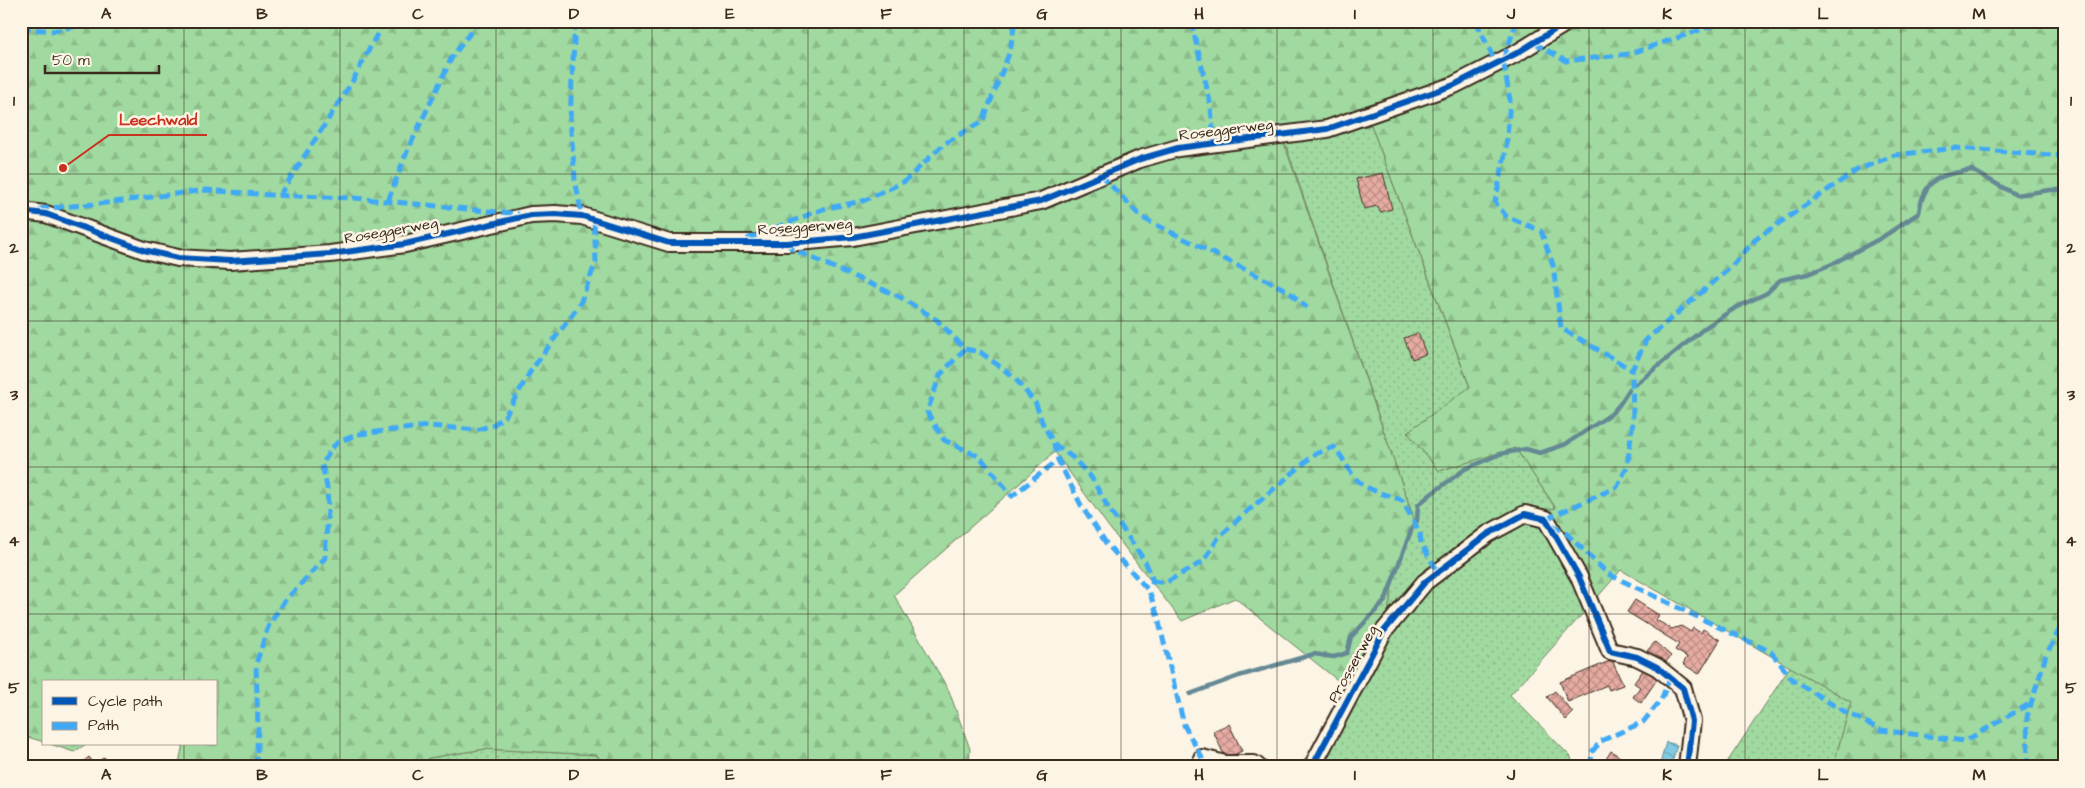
<svg xmlns="http://www.w3.org/2000/svg" width="2085" height="788" viewBox="0 0 2085 788" font-family="'Architects Daughter',sans-serif">
<defs>
<pattern id="green-dots" width="8" height="8" patternUnits="userSpaceOnUse" patternTransform="scale(1.25)"><rect width="8" height="8" fill="#a0daa0"/><path d="M2 2h.1M6 6h.1" fill="none" stroke="#8bbb89" stroke-width="1.8" stroke-linecap="round"/></pattern>
<pattern id="forest-firs" width="22" height="20" patternUnits="userSpaceOnUse" patternTransform="scale(1.25)"><rect width="22" height="20" fill="#a0daa0"/><path d="M5 1l3.5 6h-7zM16 11l3.5 6h-7z" fill="#8bbb89"/></pattern>
<pattern id="water-waves" width="16" height="10" patternUnits="userSpaceOnUse" patternTransform="scale(1.25)"><rect width="16" height="10" fill="#81c9e2"/><path d="M0 5q4-4 8 0t8 0" fill="none" stroke="#6ba3b7"/></pattern>
<pattern id="building-cross-hatch" width="8" height="8" patternUnits="userSpaceOnUse" patternTransform="scale(1.25)"><rect width="8" height="8" fill="#e6aca3"/><path d="M0 0l8 8M0 8l8-8" fill="none" stroke="#bc8c84"/></pattern>
</defs>
<rect width="100%" height="100%" fill="#fcf5e5"/>
<filter id="ink" filterUnits="userSpaceOnUse"><feTurbulence type="fractalNoise" baseFrequency=".02" numOctaves="2"/><feDisplacementMap in="SourceGraphic" scale="10" xChannelSelector="R" yChannelSelector="G"/><feConvolveMatrix kernelMatrix="1 2 1 2 8 2 1 2 1" color-interpolation-filters="sRGB"/></filter>
<g filter="url(#ink)">
<g fill="url(#green-dots)" stroke="#6e825f">
<polygon points="1371,125 1470,388 1407,432 1439,471 1515,447 1556,509 1544,510 1594,601 1510,695 1571,757 1573,767 1310,767 1346,687 1388,613 1394,573 1414,519 1285,143"/>
<polygon points="1790,667 1851,702 1833,767 1724,767"/>
<polygon points="485,749 597,755 606,767 419,767 429,758"/>
</g>
<g fill="url(#forest-firs)" stroke="#6e825f">
<polygon points="21,21 2064,21 2064,767 1833,767 1851,702 1621,570 1594,601 1544,510 1556,508 1515,448 1439,471 1407,432 1470,387 1371,125 1284,143 1414,519 1394,573 1388,613 1346,687 1235,598 1182,621 1108,526 1055,452 894,595 949,691 970,749 969,767 606,767 597,755 485,749 429,758 419,767 174,767 179,763 183,744 216,744 216,682 44,682 44,742 21,735"/>
<polygon points="50,744 86,744 74,752"/>
</g>
<polygon fill="url(#water-waves)" stroke="#658994" points="1666,742 1677,745 1671,766 1660,764"/>
<g fill="none" stroke-linecap="round" stroke-linejoin="round">
<g stroke="#658994" stroke-width="4.5">
<path d="M1636 384 1706 327 1735 308 1767 293 1780 280 1808 274 1832 264 1881 238 1919 213C1924 177 1941 175 1972 170L2016 195 2050 190H2064"/>
<polyline points="1417,521 1418,505 1431,494 1465,469 1500,454 1526,449 1540,453 1566,444 1611,414 1619,405 1629,390"/>
<polyline points="1190,694 1239,676 1314,654 1334,657 1347,653 1351,637 1385,601 1412,528"/>
</g>
</g>
<g fill="url(#building-cross-hatch)" stroke="#3b2a1e">
<polygon points="1383,173 1392,209 1380,212 1378,206 1364,209 1356,179"/>
<polygon points="1418,333 1426,354 1412,359 1404,338"/>
<polygon points="1635,600 1659,615 1656,620 1672,629 1681,626 1691,632 1693,628 1701,633 1703,629 1720,640 1699,674 1683,664 1687,657 1675,650 1679,644 1627,612"/>
<polygon points="1655,642 1671,656 1662,666 1646,652"/>
<polygon points="1612,660 1623,685 1609,690 1607,685 1568,702 1560,682"/>
<polygon points="1646,666 1660,675 1641,703 1633,697 1640,687 1634,683"/>
<polygon points="1555,691 1573,713 1566,720 1547,697"/>
<polygon points="1229,724 1242,751 1226,759 1213,731"/>
<polygon points="1611,751 1620,757 1613,767 1608,767 1603,764"/>
<polygon points="89,757 95,765 104,757 112,767 77,767"/>
<polygon points="1649,762 1668,767 1648,767"/>
</g>
<g fill="none" stroke-linecap="round" stroke-linejoin="round">
<defs>
<g id="minor">
<polyline points="21,211 46,214 144,250 178,258 230,261 330,254 405,244 531,215 555,214 582,216 669,243 787,243 853,237 1041,201 1140,159 1178,148 1327,129 1454,85 1517,53 1569,21"/>
<polyline points="1202,758 1225,764 1254,764 1258,767"/>
<polyline points="1312,767 1384,631 1425,582 1488,534 1525,514 1546,519 1579,577 1610,651 1637,657 1657,667 1683,688 1692,721 1687,767"/>
</g>
</defs>
<use href="#minor" stroke="#3b2a1e" stroke-width="20"/>
<use href="#minor" stroke="#fcf5e5" stroke-width="16"/>
<g stroke="#3fa9f5" stroke-width="5" stroke-dasharray="10 5" stroke-linecap="butt">
<polyline points="575,21 570,119 575,179 582,216"/>
<polyline points="1191,21 1211,106 1214,144"/>
<polyline points="1476,21 1496,64"/>
<polyline points="1517,21 1503,60 1510,100 1506,150 1495,202 1506,216 1541,231 1553,265 1561,328 1632,370"/>
<polyline points="21,28 53,31 100,21"/>
<polyline points="1534,43 1566,61 1629,54 1727,21"/>
<polyline points="1101,175 1141,217 1288,291 1307,308"/>
<polyline points="279,196 352,82 384,21"/>
<polyline points="388,201 406,154 452,57 479,21"/>
<polyline points="39,209 106,203 205,190 270,195 354,198 519,214"/>
<polyline points="747,239 823,209 863,201 905,181 944,144 983,121 1010,51 1015,21"/>
<polyline points="787,243 792,249 900,297 937,320 965,349 980,352 1014,377 1036,404 1042,422 1054,444 1058,460 1082,507 1106,543 1149,591 1157,614 1184,725 1202,758 1200,767"/>
<polyline points="965,349 940,375 927,412 944,440 980,457 1012,496 1058,460"/>
<polyline points="1054,444 1072,457 1091,477 1109,509 1146,563 1153,581 1151,586"/>
<polyline points="1546,519 1617,487 1627,467 1633,421 1632,370 1646,340 1730,268 1756,239 1857,170 1895,155 1955,148 2064,156"/>
<polyline points="1552,525 1566,533 1608,574 1771,652 1793,680 1838,708 1881,730 1965,741 2031,703"/>
<path d="M1153 581 1165 583 1204 561 1218 538 1242 516 1315 454 1334 447C1343 457 1349 472 1357 480 1370 492 1386 494 1402 500L1420 533 1421 543 1438 572"/>
<polyline points="256,767 258,727 256,664 268,627 282,604 325,558 328,509 327,487 322,465 331,449 338,442 359,434 429,426 477,430 493,425 505,416 530,372 580,304 596,262 594,220"/>
<polyline points="1592,767 1591,753 1601,741 1643,722 1661,700 1670,678"/>
<polyline points="2028,767 2027,717 2046,655 2064,621"/>
</g>
<defs>
<g id="cycleway">
<polyline points="21,211 46,214 144,250 178,258 230,261 330,254 405,244 531,215 555,214 582,216 669,243 787,243 853,237 1041,201 1140,159 1178,148 1327,129 1454,85 1517,53 1569,21"/>
<polyline points="1312,767 1384,631 1425,582 1488,534 1525,514 1546,519 1579,577 1610,651 1637,657 1657,667 1683,688 1692,721 1687,767"/>
</g>
</defs>
<use href="#cycleway" stroke="#fcf5e5" stroke-width="9"/>
<use href="#cycleway" stroke="#0057b8" stroke-width="6"/>
</g>
</g>
<path fill="none" stroke="#3b2a1e" stroke-width="1" stroke-opacity="0.55" d="M184 21V682M340 21V767M496 21V767M652 21V767M808 21V767M964 21V767M1121 21V767M1277 21V767M1433 21V767M1589 21V767M1745 21V767M1901 21V767M21 174H2064M21 321H2064M21 467H2064M21 614H2064M184 744V767"/>
<g text-anchor="middle" dominant-baseline="central" stroke-width="5" stroke-linejoin="round" paint-order="stroke">
<g font-size="15" fill="#3b2a1e" stroke="#fcf5e5">
<text transform="translate(1226 130) rotate(-7)">Roseggerweg</text>
<text transform="translate(805 227) rotate(-4)">Roseggerweg</text>
<text transform="translate(391 231) rotate(-10)">Roseggerweg</text>
<text transform="translate(1353 664) rotate(-61)">Prosserweg</text>
</g>
</g>
<path fill="none" stroke="#c8321e" stroke-width="2" d="M63 168L109 135H207"/>
<circle fill="#c8321e" stroke="#fcf5e5" stroke-width="2" cx="63" cy="168" r="5"/>
<g font-size="16" text-anchor="middle" font-weight="bold" fill="#c8321e" stroke="#fcf5e5" stroke-width="5" stroke-linejoin="round" paint-order="stroke">
<text x="158" y="125">Leechwald</text>
</g>
<rect width="2085" height="788" fill="none" stroke="#fcf5e5" stroke-width="55"/>
<rect x="42" y="680" width="175" height="65" fill="#fcf5e5" stroke="#afa495"/>
<rect x="52" y="697" width="25" height="8" fill="#0057b8" stroke="#afa495"/>
<text x="88" y="706" font-size="15" fill="#3b2a1e">Cycle path</text>
<rect x="52" y="722" width="25" height="8" fill="#3fa9f5" stroke="#afa495"/>
<text x="88" y="730" font-size="15" fill="#3b2a1e">Path</text>
<path d="M45 65v8h114v-8" fill="none" stroke="#3b2a1e" stroke-width="2.5"/>
<text x="52" y="65" font-size="15" fill="#3b2a1e" stroke="#fcf5e5" stroke-width="4" paint-order="stroke">50 m</text>
<rect x="28" y="28" width="2030" height="732" fill="none" stroke="#3b2a1e" stroke-width="2"/>
<g font-size="16" text-anchor="middle" font-weight="bold" fill="#3b2a1e">
<text x="106" y="19">A</text>
<text x="262" y="19">B</text>
<text x="418" y="19">C</text>
<text x="574" y="19">D</text>
<text x="730" y="19">E</text>
<text x="886" y="19">F</text>
<text x="1042" y="19">G</text>
<text x="1199" y="19">H</text>
<text x="1355" y="19">I</text>
<text x="1511" y="19">J</text>
<text x="1667" y="19">K</text>
<text x="1823" y="19">L</text>
<text x="1979" y="19">M</text>
<text x="14" y="106">1</text>
<text x="2071" y="106">1</text>
<text x="14" y="253">2</text>
<text x="2071" y="253">2</text>
<text x="14" y="400">3</text>
<text x="2071" y="400">3</text>
<text x="14" y="546">4</text>
<text x="2071" y="546">4</text>
<text x="14" y="693">5</text>
<text x="2071" y="693">5</text>
<text x="106" y="780">A</text>
<text x="262" y="780">B</text>
<text x="418" y="780">C</text>
<text x="574" y="780">D</text>
<text x="730" y="780">E</text>
<text x="886" y="780">F</text>
<text x="1042" y="780">G</text>
<text x="1199" y="780">H</text>
<text x="1355" y="780">I</text>
<text x="1511" y="780">J</text>
<text x="1667" y="780">K</text>
<text x="1823" y="780">L</text>
<text x="1979" y="780">M</text>
</g>
</svg>
